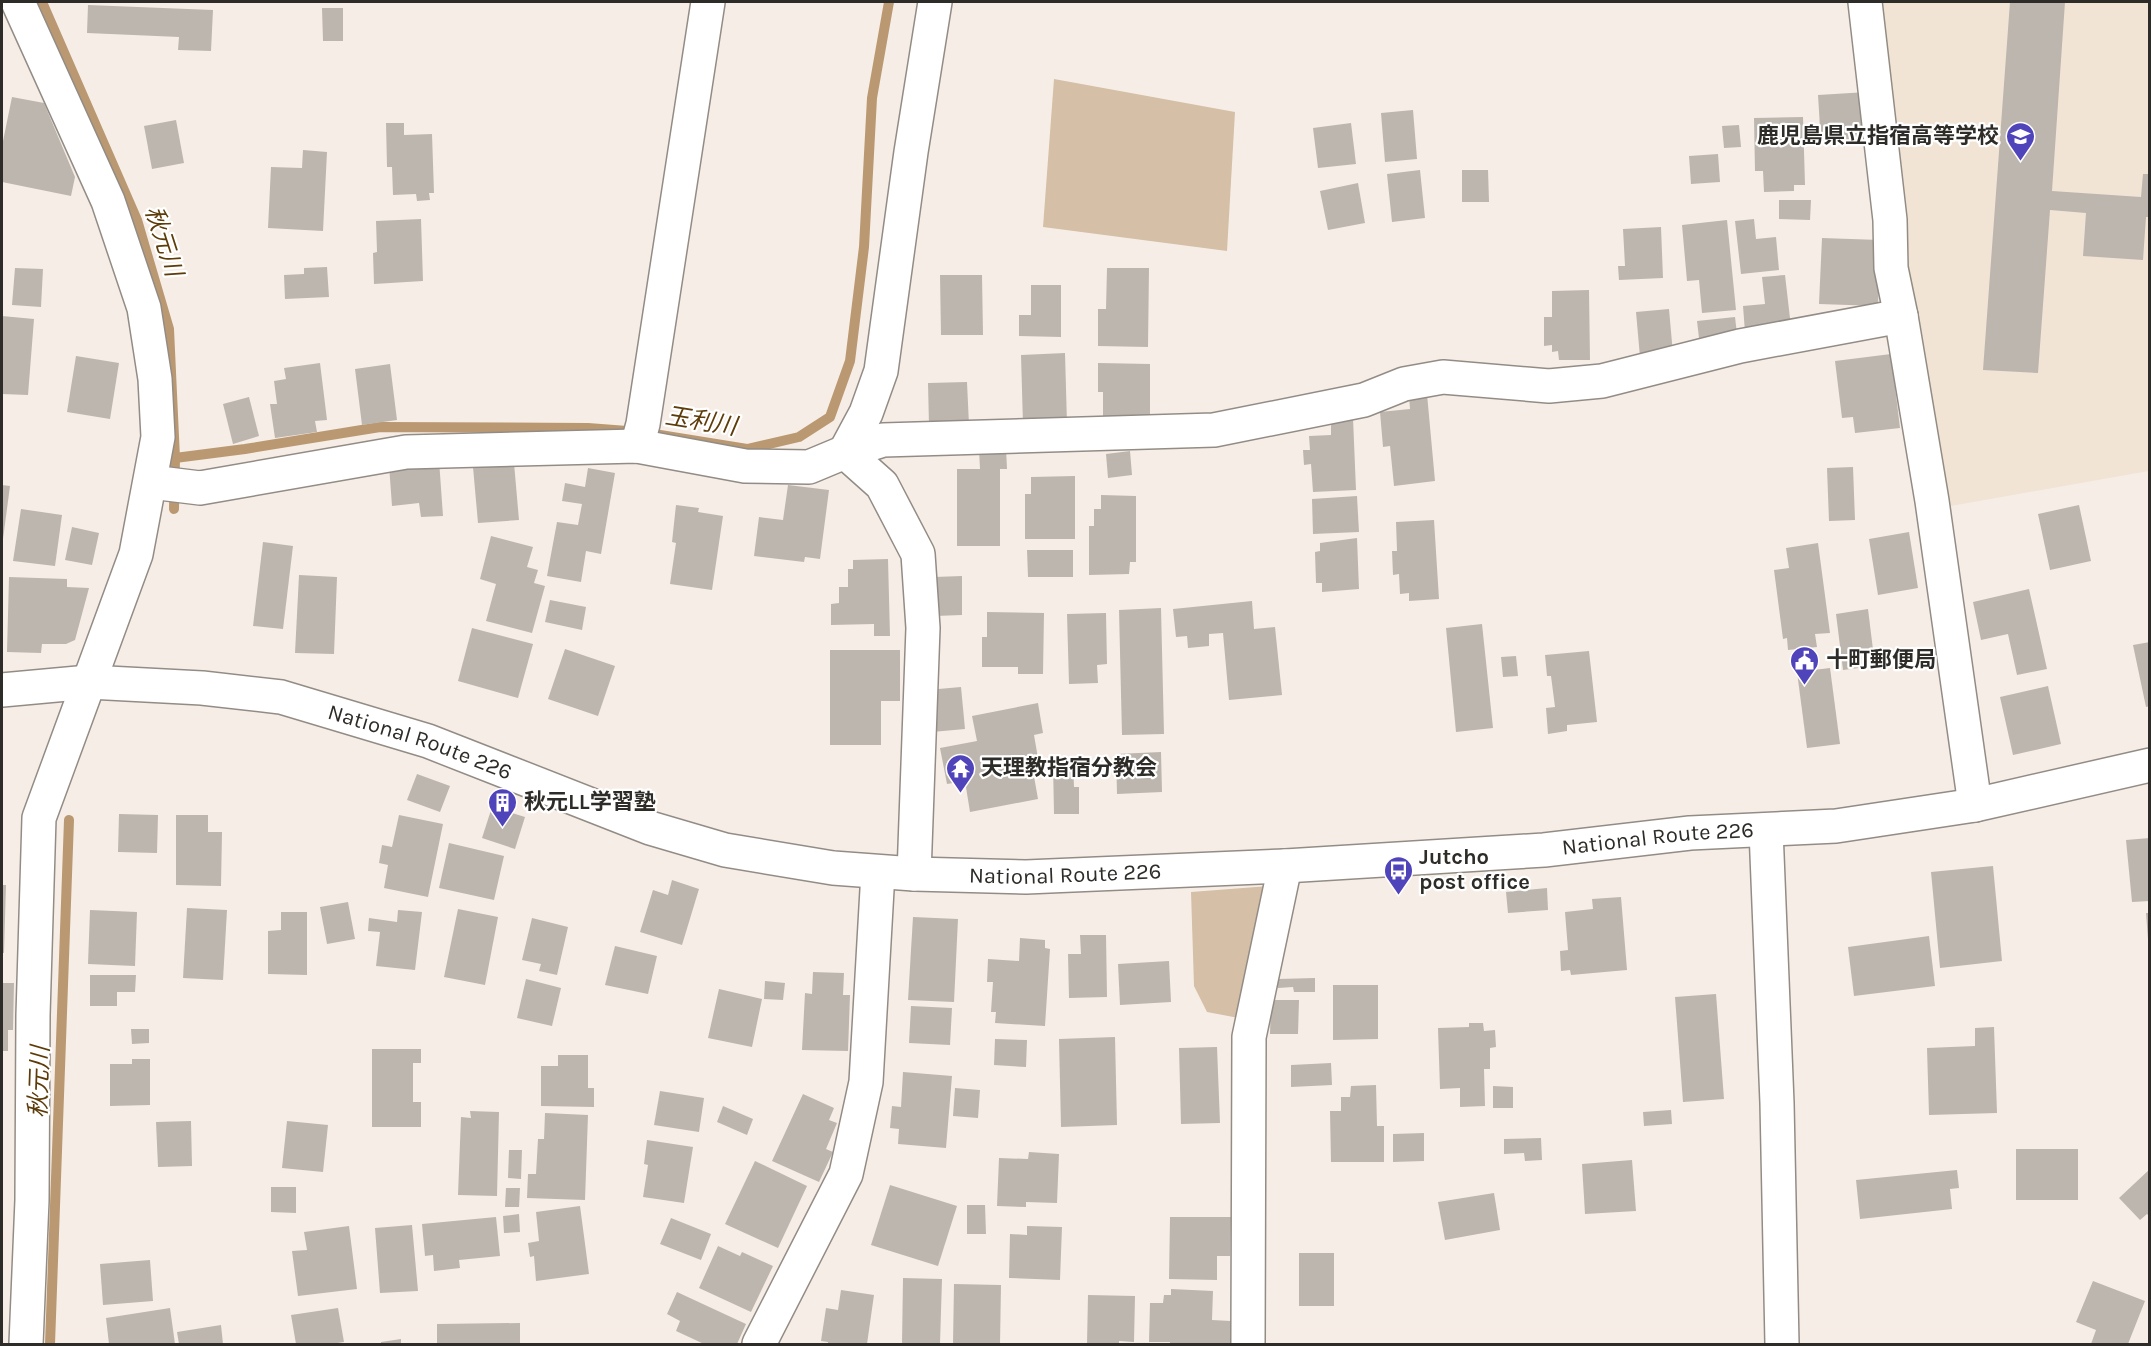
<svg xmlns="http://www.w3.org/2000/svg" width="2151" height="1346" viewBox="0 0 2151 1346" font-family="Karla,'Noto Sans JP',sans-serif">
<rect width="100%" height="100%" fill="#f6eee6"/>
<polygon fill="#f1e4d5" points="1872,2 2149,2 2149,471 1940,508"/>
<g fill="#d5bfa6">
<polygon points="1054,79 1235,112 1227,251 1043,227"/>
<polygon points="1269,886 1244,1019 1207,1012 1194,986 1191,892"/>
</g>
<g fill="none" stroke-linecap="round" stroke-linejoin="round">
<g stroke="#ba9972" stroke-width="10">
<polyline points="42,2 137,220 169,329 175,458 174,509"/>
<polyline points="660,435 747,449 799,437 830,417 850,361 864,247 872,98 889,2"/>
<polyline points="175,458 245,449 380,427 588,428 627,431"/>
<polyline points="50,1344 69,820"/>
</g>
</g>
<g fill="#bdb6ae">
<polygon points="2010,2 2065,2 2052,191 2141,197 2143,174 2150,174 2150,217 2146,217 2143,260 2083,256 2086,213 2050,210 2038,373 1983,370"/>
<polygon points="88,5 213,10 211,51 178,50 179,37 87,33"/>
<polygon points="322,8 343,8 343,41 323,41"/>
<polygon points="1867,92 1870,142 1821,144 1818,95"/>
<polygon points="12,97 44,103 75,177 71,196 2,182 2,146"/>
<polygon points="1413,110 1417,159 1385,162 1381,113"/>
<polygon points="1803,117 1805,185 1794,185 1794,191 1764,192 1763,171 1755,171 1754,118"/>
<polygon points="176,120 184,163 152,169 144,126"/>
<polygon points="386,123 404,123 404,135 432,134 434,193 429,193 430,200 417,201 416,194 393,195 392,167 387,167"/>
<polygon points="1351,123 1356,164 1318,168 1313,128"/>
<polygon points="1739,125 1741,147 1724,148 1722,126"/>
<polygon points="303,150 327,152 323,231 268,228 271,167 302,168"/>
<polygon points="1718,154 1720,182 1691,184 1689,156"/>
<polygon points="1420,170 1425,218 1392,222 1387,174"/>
<polygon points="1462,170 1488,170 1489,202 1462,202"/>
<polygon points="1358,183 1365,223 1328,230 1320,191"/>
<polygon points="1779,200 1811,200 1810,220 1779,219"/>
<polygon points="421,219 423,281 374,284 373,253 377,252 376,221"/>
<polygon points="1754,219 1756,239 1776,237 1779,270 1741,274 1735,221"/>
<polygon points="1727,220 1736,310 1702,313 1699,280 1687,281 1682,225"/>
<polygon points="1661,227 1663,278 1619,280 1618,266 1625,266 1623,229"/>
<polygon points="1822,238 1880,240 1878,306 1819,304"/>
<polygon points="327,267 329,297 285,299 284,275 304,274 304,268"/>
<polygon points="15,268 43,269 41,307 12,305"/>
<polygon points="1107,268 1149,268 1148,347 1098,346 1098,309 1106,309"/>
<polygon points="940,275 982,275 983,335 941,335"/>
<polygon points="1785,275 1791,327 1745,332 1743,306 1765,304 1762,277"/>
<polygon points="1031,285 1061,285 1061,337 1019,336 1019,315 1031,315"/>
<polygon points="1589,290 1590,360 1559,360 1558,351 1552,352 1552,345 1544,346 1544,317 1552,317 1552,291"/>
<polygon points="1669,309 1673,354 1640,357 1636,312"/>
<polygon points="2,316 34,319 28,395 2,394"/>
<polygon points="1735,317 1737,334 1699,338 1697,321"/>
<polygon points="1065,353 1067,424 1023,425 1021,355"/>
<polygon points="1891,354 1900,428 1855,433 1853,417 1842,418 1835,361"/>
<polygon points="76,356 119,363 110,419 67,412"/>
<polygon points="320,363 327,420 315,421 317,432 275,438 270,404 277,404 274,381 286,379 284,368"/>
<polygon points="1098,363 1150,364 1150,419 1103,418 1103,392 1098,392"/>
<polygon points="390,364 397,420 362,425 355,369"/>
<polygon points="967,382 969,425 929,426 928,383"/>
<polygon points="1427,394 1435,481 1394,486 1390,446 1383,447 1380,412 1410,409 1409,396"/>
<polygon points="249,397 259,436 233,444 223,404"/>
<polygon points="1353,418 1356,490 1313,492 1311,464 1304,465 1303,450 1310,450 1309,436 1331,435 1331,419"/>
<polygon points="1006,448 1007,469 1000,469 1000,546 957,546 957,469 980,469 979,449"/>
<polygon points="1130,451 1132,475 1108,478 1106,454"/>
<polygon points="439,460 443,516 421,517 419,503 392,506 389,465"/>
<polygon points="514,463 519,520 478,523 473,467"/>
<polygon points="1853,467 1855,520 1829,521 1827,468"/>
<polygon points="588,468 615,473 601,554 586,551 581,582 547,576 557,522 578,525 582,504 562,501 565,483 585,487"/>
<polygon points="1075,476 1075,539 1025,539 1025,494 1031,494 1031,477"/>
<polygon points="2,485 10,486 3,539 2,539"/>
<polygon points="788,485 829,490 820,559 805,557 804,562 754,556 759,517 783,520"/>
<polygon points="1101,495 1136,496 1136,562 1130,562 1129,574 1089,575 1089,526 1094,526 1094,509 1101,509"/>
<polygon points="1357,496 1359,532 1313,534 1312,499"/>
<polygon points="676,505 699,508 698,512 723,516 712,590 670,584 676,543 672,542"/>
<polygon points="2079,505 2091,561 2050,570 2038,514"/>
<polygon points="21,509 62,515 55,566 13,561"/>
<polygon points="1434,520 1439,599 1409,601 1409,593 1400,594 1399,574 1393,575 1392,551 1397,551 1396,522"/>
<polygon points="72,527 99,533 92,565 65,560"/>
<polygon points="1909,532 1918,588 1878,595 1869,539"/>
<polygon points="491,536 533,547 527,567 538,570 534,583 545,586 532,633 486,621 496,584 480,579"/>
<polygon points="1357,538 1359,589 1322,592 1322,583 1316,583 1315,552 1320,551 1320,543"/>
<polygon points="263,542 293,546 283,629 253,626"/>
<polygon points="1818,543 1830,633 1815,634 1817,647 1788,650 1787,638 1783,639 1774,570 1789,568 1786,548"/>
<polygon points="1027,550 1073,550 1073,577 1028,577"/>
<polygon points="888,559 890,636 874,636 874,624 831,625 831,604 839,603 839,587 848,587 848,569 853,569 853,560"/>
<polygon points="299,575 337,577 334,654 295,653"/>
<polygon points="962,576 962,615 935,616 934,577"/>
<polygon points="9,577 67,579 67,587 89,588 75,640 66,644 42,644 41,653 7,652"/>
<polygon points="2029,589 2047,669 2017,675 2008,634 1981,640 1973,602"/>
<polygon points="550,600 586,607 582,630 545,622"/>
<polygon points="1252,601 1254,629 1275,627 1282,695 1229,700 1223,633 1209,634 1209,646 1188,648 1187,636 1176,637 1173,609"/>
<polygon points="1161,608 1164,734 1122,735 1119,610"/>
<polygon points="1868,609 1875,666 1843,670 1836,614"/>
<polygon points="987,612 1044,613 1043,674 1018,674 1018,667 982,667 982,637 987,637"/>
<polygon points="1106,613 1107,664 1097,665 1098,683 1069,684 1067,614"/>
<polygon points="1482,624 1493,728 1456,732 1446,628"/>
<polygon points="472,628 533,644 518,698 458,681"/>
<polygon points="2150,642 2150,706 2146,707 2133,645"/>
<polygon points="565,649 615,666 598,716 548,699"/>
<polygon points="830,650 900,650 900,701 881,701 881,745 830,745"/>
<polygon points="1589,651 1597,722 1567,725 1567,731 1548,734 1546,708 1555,707 1551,676 1547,676 1545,655"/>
<polygon points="1516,656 1518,676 1503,677 1501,657"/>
<polygon points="1830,668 1840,744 1807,748 1797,672"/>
<polygon points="2048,686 2061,744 2013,755 2000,697"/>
<polygon points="961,687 965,729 932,732 927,690"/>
<polygon points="1038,703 1043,733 1034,735 1039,764 1032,765 1038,799 970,812 965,781 947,784 940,748 977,741 972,716"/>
<polygon points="1161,752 1162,792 1117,794 1116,754"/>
<polygon points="1073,762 1074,787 1079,787 1079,814 1054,814 1053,763"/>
<polygon points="417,774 450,786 440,812 407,800"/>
<polygon points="492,807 525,817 515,849 482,838"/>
<polygon points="119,814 158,815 157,853 118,852"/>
<polygon points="176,815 208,815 208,832 222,832 221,886 176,885"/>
<polygon points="399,815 443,824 428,897 384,888 388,865 379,863 382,845 392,847"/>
<polygon points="2150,838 2150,901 2132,902 2126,840"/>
<polygon points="449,843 504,856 494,900 439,888"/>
<polygon points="1993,866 2002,961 1940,968 1931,872"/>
<polygon points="672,880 699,889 682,945 640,932 653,890 668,895"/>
<polygon points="2,885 6,885 4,953 2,953"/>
<polygon points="1547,888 1548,910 1508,913 1506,892"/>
<polygon points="1621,897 1627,970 1571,975 1570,970 1561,971 1560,951 1568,950 1565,912 1593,909 1592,899"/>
<polygon points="348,902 355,939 327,944 320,907"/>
<polygon points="187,908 227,910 223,980 183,978"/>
<polygon points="458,909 498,917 485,985 444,977"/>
<polygon points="90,910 137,912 135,966 88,964"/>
<polygon points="398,910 422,912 415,970 376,966 380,932 368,931 369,918 397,922"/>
<polygon points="281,912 307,912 307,975 268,974 268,931 281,930"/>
<polygon points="2146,913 2150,913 2150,939 2148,939"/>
<polygon points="913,917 958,919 954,1002 908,1000"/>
<polygon points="532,918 568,927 557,975 539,971 541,964 522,960"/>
<polygon points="1080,935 1106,935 1107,997 1069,998 1068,954 1081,954"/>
<polygon points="1929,936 1935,986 1854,996 1848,947"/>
<polygon points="1020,938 1045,940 1045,948 1050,949 1045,1026 995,1023 996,1012 991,1012 993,982 987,982 988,959 1019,961"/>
<polygon points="615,946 657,956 648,994 605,985"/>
<polygon points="1169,961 1171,1002 1120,1005 1118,964"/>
<polygon points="813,972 844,973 843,995 850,995 848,1051 802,1050 805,993 812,994"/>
<polygon points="90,975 136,975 135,992 117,992 117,1006 90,1006"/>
<polygon points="1315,978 1315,992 1294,992 1293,987 1278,988 1278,979"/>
<polygon points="526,979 561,988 552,1026 517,1018"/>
<polygon points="765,981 785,983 783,1000 764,999"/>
<polygon points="2,983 14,983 13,1030 8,1030 8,1051 2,1051"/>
<polygon points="1333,985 1378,985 1378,1039 1333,1040"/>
<polygon points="719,989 762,999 752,1047 708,1038"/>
<polygon points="1716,994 1724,1099 1683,1102 1675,997"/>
<polygon points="1271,1000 1299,1000 1298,1034 1270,1034"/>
<polygon points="911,1006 952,1008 950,1045 909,1043"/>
<polygon points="1469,1023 1483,1023 1484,1031 1495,1030 1496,1047 1490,1048 1490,1069 1484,1069 1485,1106 1460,1107 1460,1088 1440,1089 1438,1028 1469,1027"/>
<polygon points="1994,1027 1997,1113 1929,1115 1927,1048 1975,1046 1975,1028"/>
<polygon points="131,1029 149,1029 149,1043 132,1044"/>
<polygon points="1115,1037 1117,1125 1061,1127 1059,1039"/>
<polygon points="995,1039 1027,1040 1026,1067 994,1065"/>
<polygon points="1217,1047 1220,1123 1181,1124 1179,1048"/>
<polygon points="372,1049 421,1049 421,1063 413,1063 413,1102 421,1102 421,1127 372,1127"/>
<polygon points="558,1055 588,1055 588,1088 594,1088 594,1107 541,1106 541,1066 558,1066"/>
<polygon points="132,1059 150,1059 150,1105 110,1106 110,1064 132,1064"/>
<polygon points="1331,1063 1332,1085 1291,1087 1291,1065"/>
<polygon points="903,1072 952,1076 946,1148 898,1144 899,1129 890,1128 892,1106 901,1107"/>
<polygon points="1376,1085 1377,1126 1384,1126 1384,1162 1331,1162 1330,1111 1341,1111 1341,1097 1350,1097 1351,1086"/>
<polygon points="1493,1086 1513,1087 1513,1108 1493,1108"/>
<polygon points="955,1088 980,1090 978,1118 953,1116"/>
<polygon points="660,1091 704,1098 699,1132 654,1125"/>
<polygon points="803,1094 834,1108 829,1120 837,1123 826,1149 833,1152 819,1182 772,1161"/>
<polygon points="723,1106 753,1119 747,1135 717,1122"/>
<polygon points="1671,1110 1672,1124 1644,1126 1643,1112"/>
<polygon points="470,1111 499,1112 497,1196 458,1195 461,1117 471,1118"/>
<polygon points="545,1113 588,1115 585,1200 527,1198 528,1174 536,1174 538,1139 544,1139"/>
<polygon points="191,1121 192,1166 158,1167 156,1122"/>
<polygon points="287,1121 328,1125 323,1172 282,1168"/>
<polygon points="1424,1133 1424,1161 1393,1162 1393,1134"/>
<polygon points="1541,1138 1542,1160 1525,1161 1524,1153 1504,1154 1504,1139"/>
<polygon points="647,1140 693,1147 684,1203 643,1197 648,1165 644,1164"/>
<rect x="2016" y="1149" width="62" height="51"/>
<polygon points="509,1150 522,1150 521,1179 508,1178"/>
<polygon points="1029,1152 1059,1154 1057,1203 1026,1202 1026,1207 997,1206 999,1158 1028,1159"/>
<polygon points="1632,1160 1636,1211 1585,1214 1582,1164"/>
<polygon points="755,1161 807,1186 778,1248 725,1224"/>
<polygon points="2150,1169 2150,1217 2147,1214 2140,1220 2119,1198"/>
<polygon points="1957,1170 1959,1188 1950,1189 1952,1209 1860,1219 1856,1180"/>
<polygon points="890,1185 957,1206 938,1266 871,1245"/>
<polygon points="271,1187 296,1187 296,1213 271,1212"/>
<polygon points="506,1188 520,1188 519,1207 505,1207"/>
<polygon points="1494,1193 1500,1230 1445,1240 1438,1202"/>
<polygon points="967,1205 985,1205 986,1234 967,1234"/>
<polygon points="580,1206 589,1274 536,1281 534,1256 530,1257 528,1243 539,1241 536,1212"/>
<polygon points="519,1214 520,1232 504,1233 503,1216"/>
<polygon points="496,1217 500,1256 459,1260 460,1268 434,1271 433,1255 425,1256 422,1224"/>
<polygon points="1170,1217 1231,1217 1230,1256 1217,1256 1217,1280 1169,1279"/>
<polygon points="671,1218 711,1234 701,1260 660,1244"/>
<polygon points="412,1225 418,1291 380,1293 375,1228"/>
<polygon points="349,1226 357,1289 298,1296 292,1251 307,1250 304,1232"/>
<polygon points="1027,1226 1062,1227 1060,1280 1009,1278 1010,1234 1027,1235"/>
<polygon points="718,1246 740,1256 742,1252 773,1266 751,1312 699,1288"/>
<rect x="1299" y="1253" width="35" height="53"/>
<polygon points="150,1260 153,1301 103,1305 100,1264"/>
<polygon points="903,1278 942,1279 940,1344 902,1344"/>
<polygon points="2093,1281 2145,1301 2128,1344 2091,1344 2096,1330 2076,1322"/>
<polygon points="954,1284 1001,1285 1000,1344 953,1344"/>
<polygon points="1171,1289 1213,1291 1212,1320 1231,1321 1230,1344 1170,1344 1170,1342 1149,1342 1150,1303 1163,1303 1164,1295 1171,1295"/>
<polygon points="841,1290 874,1295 867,1344 828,1344 828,1342 821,1341 826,1308 838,1310"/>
<polygon points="677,1292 746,1324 737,1344 704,1344 676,1331 680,1321 667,1314"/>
<polygon points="1088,1295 1135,1296 1134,1342 1119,1341 1119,1344 1087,1344"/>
<polygon points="170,1308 175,1344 109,1344 106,1318"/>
<polygon points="338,1308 344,1342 331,1344 296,1344 291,1315"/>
<polygon points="520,1323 520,1344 437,1344 437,1324"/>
<polygon points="221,1325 223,1344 179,1344 177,1332"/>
<polygon points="401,1339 401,1344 381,1344 381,1342"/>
</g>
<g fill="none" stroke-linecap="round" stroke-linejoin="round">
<defs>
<g id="minor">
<polyline points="18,2 108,201 144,308 155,379 158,437 136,554 39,818 33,1015 32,1200 26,1344"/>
<polyline points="1865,2 1890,220 1891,268 1901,316 1932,501 1975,805"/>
<polyline points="637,446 643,424 708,2"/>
<polyline points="845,452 866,413 881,371 911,152 935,2"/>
<polyline points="845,452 882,485 918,554 923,628 914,874"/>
<polyline points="151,482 200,488 406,452 637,446 745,466 809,467 845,452 883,440 1214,430 1364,400 1404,384 1443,377 1549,386 1602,381 1740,346 1901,316"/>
<polyline points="1766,830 1777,1103 1782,1344"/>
<polyline points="759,1344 846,1174 866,1082 878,872"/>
<polyline points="1248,1344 1249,1037 1285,866"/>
</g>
<g id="highway">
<path id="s1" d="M2 690 89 682 202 688 281 697 428 741 650 828 725 850 833 868 914 874 1026 877 1285 866 1544 850 1690 833 1836 826 1975 805 2150 765"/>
</g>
</defs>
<use href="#minor" stroke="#938c85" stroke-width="36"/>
<use href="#highway" stroke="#938c85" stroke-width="36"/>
<use href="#minor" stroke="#fff" stroke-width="33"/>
<use href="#highway" stroke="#fff" stroke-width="33"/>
</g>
<defs>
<symbol id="school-pin" viewBox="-11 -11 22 30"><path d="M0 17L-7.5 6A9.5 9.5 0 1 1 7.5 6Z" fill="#5044bb" stroke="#fff"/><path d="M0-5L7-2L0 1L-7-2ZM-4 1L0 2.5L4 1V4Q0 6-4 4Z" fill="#fff"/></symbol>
<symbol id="civic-pin" viewBox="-11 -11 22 30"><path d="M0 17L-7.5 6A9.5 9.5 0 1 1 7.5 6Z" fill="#5044bb" stroke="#fff"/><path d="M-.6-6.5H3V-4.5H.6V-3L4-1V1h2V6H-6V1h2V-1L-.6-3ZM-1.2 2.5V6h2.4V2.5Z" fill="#fff"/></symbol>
<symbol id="temple-pin" viewBox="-11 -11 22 30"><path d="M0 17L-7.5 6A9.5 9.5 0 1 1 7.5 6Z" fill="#5044bb" stroke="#fff"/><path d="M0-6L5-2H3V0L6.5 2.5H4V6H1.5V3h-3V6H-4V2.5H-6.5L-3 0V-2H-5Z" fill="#fff"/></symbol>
<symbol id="building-pin" viewBox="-11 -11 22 30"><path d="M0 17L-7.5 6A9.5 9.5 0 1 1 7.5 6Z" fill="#5044bb" stroke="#fff"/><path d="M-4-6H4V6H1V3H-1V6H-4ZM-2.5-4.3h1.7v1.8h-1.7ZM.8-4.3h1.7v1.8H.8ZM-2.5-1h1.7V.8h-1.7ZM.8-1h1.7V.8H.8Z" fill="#fff"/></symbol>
<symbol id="bus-pin" viewBox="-11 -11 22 30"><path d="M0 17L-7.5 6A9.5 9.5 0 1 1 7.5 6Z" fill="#5044bb" stroke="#fff"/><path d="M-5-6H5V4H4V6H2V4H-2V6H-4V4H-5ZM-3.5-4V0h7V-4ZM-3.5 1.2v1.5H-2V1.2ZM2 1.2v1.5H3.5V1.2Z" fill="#fff"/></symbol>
</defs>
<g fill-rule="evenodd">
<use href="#school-pin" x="2004" y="120" width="33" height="45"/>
<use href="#civic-pin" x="1788" y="644" width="33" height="45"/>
<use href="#temple-pin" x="944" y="752" width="33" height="45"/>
<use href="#building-pin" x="486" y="786" width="33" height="45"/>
<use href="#bus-pin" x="1382" y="854" width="33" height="45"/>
</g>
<g text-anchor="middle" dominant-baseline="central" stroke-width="4.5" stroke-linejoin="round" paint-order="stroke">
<g font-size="22" font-weight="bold" fill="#2e2c28" stroke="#fff" text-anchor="start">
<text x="1999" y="136" text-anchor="end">鹿児島県立指宿高等学校</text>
<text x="1826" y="660">十町郵便局</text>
<text x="981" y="768">天理教指宿分教会</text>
<text x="524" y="802">秋元LL学習塾</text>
<text x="1419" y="857">Jutcho<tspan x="1419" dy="25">post office</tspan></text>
</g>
<g font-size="22" fill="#2e2c28" stroke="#fff">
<text stroke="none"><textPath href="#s1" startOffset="426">National Route 226</textPath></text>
<text stroke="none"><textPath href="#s1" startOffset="1686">National Route 226</textPath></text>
<text stroke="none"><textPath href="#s1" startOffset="1092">National Route 226</textPath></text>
</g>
<g font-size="24" font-style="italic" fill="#5d3c09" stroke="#fff">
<text transform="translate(164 241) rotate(72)">秋元川</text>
<text transform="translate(701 421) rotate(9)">玉利川</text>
<text transform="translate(39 1082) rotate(-88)">秋元川</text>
</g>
</g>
<rect width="2151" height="1346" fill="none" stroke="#2e2c28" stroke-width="6"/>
</svg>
